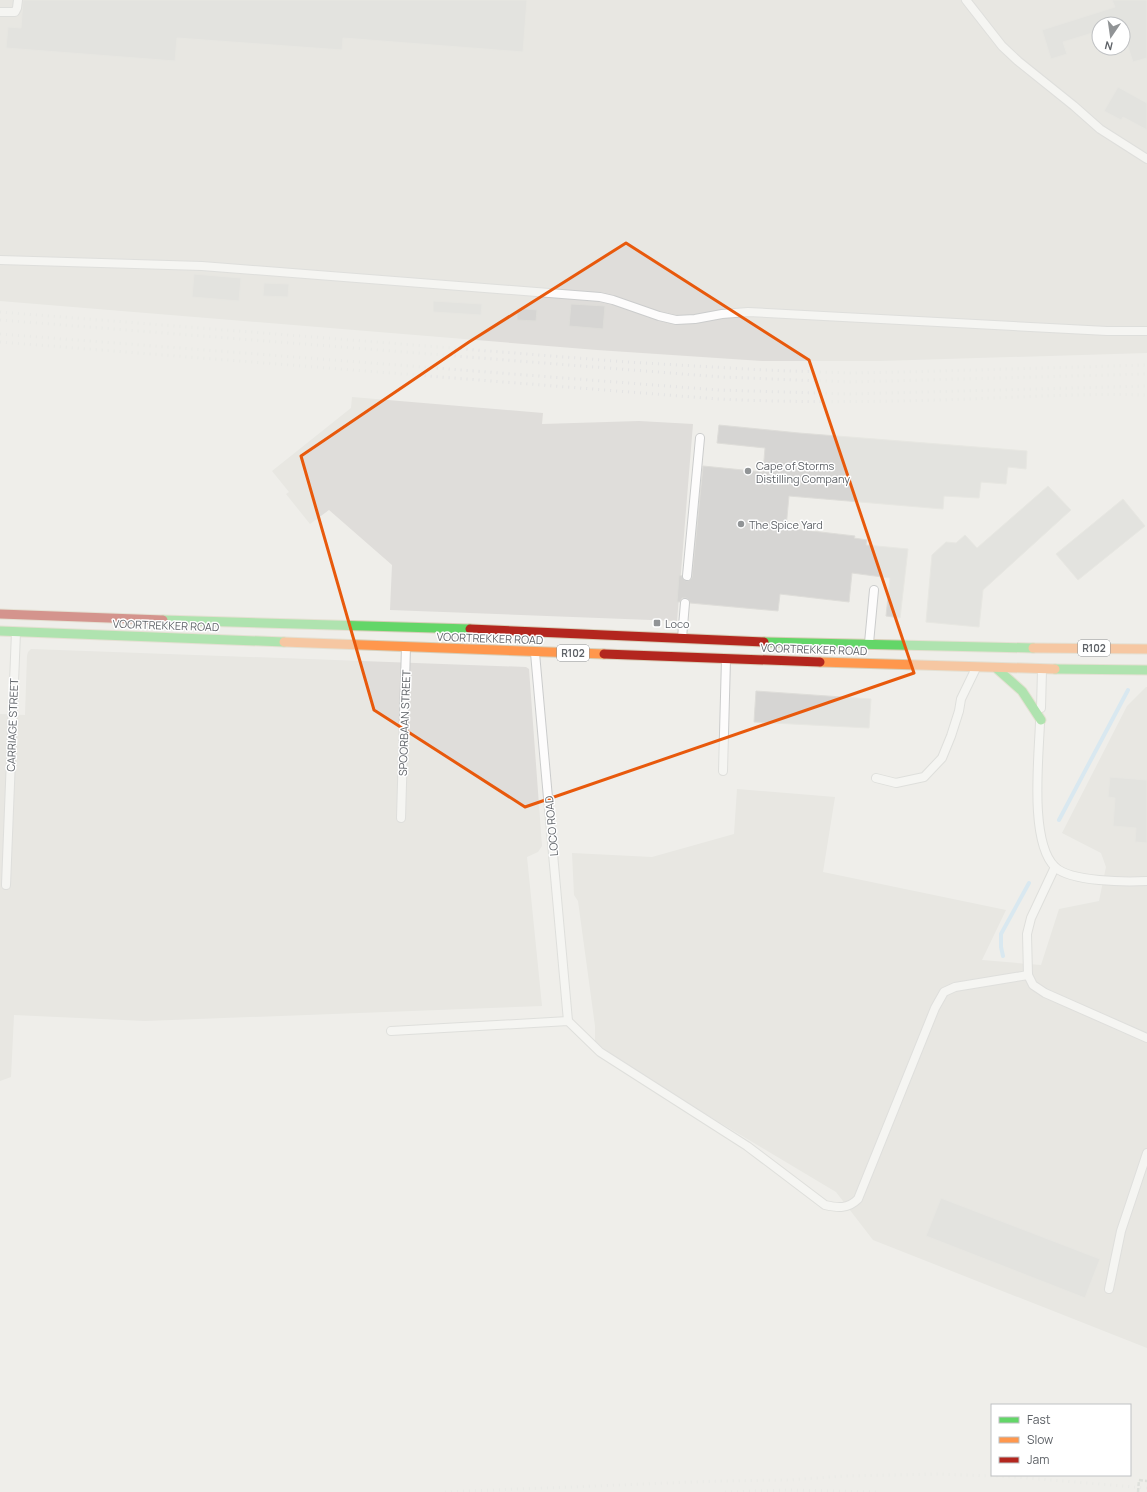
<svg xmlns="http://www.w3.org/2000/svg" width="1147" height="1492" viewBox="0 0 1147 1492" font-family="Manrope,sans-serif">
<rect width="100%" height="100%" fill="#efeeea"/>
<g fill="#dfddda" fill-rule="evenodd">
<path d="M0 0H1147V353L879 361H762L597 350 0 301ZM1099 24H1123V48H1099Z"/>
<polygon points="352,397 543,413 542,424 639,421 693,424 677,621 390,610 392,565 329,510 310,524 286,494 289,492 272,471 351,408"/>
<polygon points="31,649 526,667 529,669 542,846 538,852 527,857 542,1006 145,1021 14,1015 11,1077 0,1081 0,714 25,715 27,656 28,652"/>
<polygon points="1146,687 1147,687 1147,1348 873,1240 836,1192 637,1073 595,1042 595,1026 578,901 574,895 572,853 652,857 734,834 737,789 835,797 823,872 1006,910 982,960 1041,965 1059,909 1099,901 1106,867 1101,853 1062,833 1127,706"/>
</g>
<g fill="none" stroke-linecap="round" stroke-linejoin="round">
<g stroke="#bfe0f9" stroke-width="4">
<polyline points="1059,820 1128,690"/>
<polyline points="1003,956 1001,947 1001,934 1029,883"/>
</g>
</g>
<g fill="#d6d5d3" stroke="#deddd9">
<polygon points="23,0 527,0 523,52 343,38 342,50 177,38 175,61 6,48 8,27 21,28"/>
<polygon points="1112,0 1147,0 1147,58 1133,62 1123,32 1123,24 1099,24 1099,31 1063,42 1067,54 1051,59 1042,30 1115,7"/>
<polygon points="1118,87 1147,103 1147,130 1123,117 1121,120 1104,111"/>
<polygon points="194,274 241,278 239,301 192,297"/>
<polygon points="264,283 289,284 288,297 263,296"/>
<polygon points="433,301 482,304 481,315 433,312"/>
<polygon points="571,304 605,306 603,329 569,326"/>
<polygon points="517,308 537,310 536,321 517,320"/>
<polygon points="719,425 799,433 1027,451 1026,469 1008,467 1006,484 981,482 979,498 944,496 943,509 789,496 786,528 855,536 854,538 867,540 866,545 908,549 900,618 886,616 890,578 852,573 849,602 780,594 778,611 690,603 688,599 686,598 682,598 680,602 677,602 679,575 682,576 684,580 687,581 691,579 692,577 703,466 763,472 765,448 717,443"/>
<polygon points="1048,486 1071,510 983,590 979,627 926,622 932,555 946,542 956,543 965,535 977,548"/>
<polygon points="1123,499 1145,526 1078,580 1056,554"/>
<polygon points="756,691 871,699 869,728 754,722"/>
<polygon points="1110,777 1147,780 1147,843 1135,842 1136,828 1113,826 1115,798 1108,797"/>
<polygon points="941,1198 1100,1259 1085,1298 926,1236"/>
</g>
<g fill="none" stroke-linecap="round" stroke-linejoin="round">
<defs>
<g id="lane">
<polyline points="966,0 1002,46 1018,61 1074,106 1100,129 1147,159"/>
<polyline points="0,12 15,12 17,8 18,0"/>
<polyline points="0,260 202,266 600,297 613,300 659,316 676,320 695,319 722,314 748,312 1107,331 1147,331"/>
<polyline points="687,576 700,438"/>
<polyline points="682,638 685,603"/>
<polyline points="869,643 874,590"/>
<polyline points="535,653 568,1021"/>
<polyline points="1041,708 1042,670"/>
<path d="M1040 722C1039 756 1029 842 1055 867 1071 882 1126 882 1147 881"/>
<polyline points="723,771 726,659"/>
<polyline points="876,778 896,783 924,777 942,758 951,736 959,711 961,699 976,668"/>
<polyline points="401,818 406,647"/>
<polyline points="1055,867 1031,918 1027,934 1028,975 1033,985 1045,993 1147,1038"/>
<polyline points="6,885 16,632"/>
<path d="M391 1031 568 1021 600 1052 747 1146 825 1205C838 1208 848 1209 858 1199L935 1008 944 992 955 987 1028 975"/>
<polyline points="1109,1289 1121,1231 1147,1153"/>
</g>
<g id="fast">
<polyline points="163,620 470,629"/>
<polyline points="0,631 284,642"/>
<polyline points="764,642 1033,648"/>
<polyline points="996,668 1022,691 1041,720"/>
<polyline points="1055,669 1147,670"/>
</g>
<g id="slow">
<polyline points="284,642 604,654"/>
<polyline points="1033,648 1147,649"/>
<polyline points="820,662 1055,669"/>
</g>
<g id="jam">
<polyline points="0,614 163,620"/>
<polyline points="470,629 764,642"/>
<polyline points="604,654 820,662"/>
</g>
</defs>
<use href="#lane" stroke="#cbcccc" stroke-width="10"/>
<use href="#fast" stroke="#d7ceb8" stroke-width="11"/>
<use href="#slow" stroke="#d7ceb8" stroke-width="11"/>
<use href="#jam" stroke="#d7ceb8" stroke-width="11"/>
<polyline stroke="#cacfcc" stroke-width="2.5" stroke-dasharray="4 2" stroke-linecap="butt" points="1139,1480 1147,1481"/>
<use href="#lane" stroke="#fdfcfc" stroke-width="8"/>
<use href="#fast" stroke="#63d668" stroke-width="9"/>
<use href="#slow" stroke="#ff974d" stroke-width="9"/>
<use href="#jam" stroke="#b3261e" stroke-width="9"/>
<g stroke="#e4e4e4" stroke-width="3" stroke-dasharray="1 5" stroke-linecap="butt">
<polyline points="0,312 627,362 764,370 850,373 905,372 1147,365"/>
<polyline points="0,320 721,377 850,382 1147,374"/>
<polyline points="0,334 718,390 850,394 1147,386"/>
<path d="M0 342 718 399C801 403 885 402 969 399 1028 397 1088 393 1147 395"/>
<polyline points="445,1492 719,1481 789,1480 844,1476 939,1474 1014,1477 1147,1488"/>
<polyline points="725,1492 790,1490 876,1492"/>
</g>
<polyline stroke="#cacfcc" stroke-width="2.5" stroke-dasharray="4 2" stroke-linecap="butt" points="1138,1492 1139,1480"/>
</g>
<path d="M0 0H1147V1492H0ZM626 243 809 360 914 673 525 807 374 710 301 456 469 342Z" fill="#efeeea" fill-opacity=".55" fill-rule="evenodd"/>
<path fill="none" stroke="#e8590c" stroke-width="3" stroke-linejoin="round" d="M626 243 809 360 914 673 525 807 374 710 301 456 469 342Z"/>
<g fill="#919496" stroke="#fff" stroke-width="1.5">
<circle cx="748" cy="471" r="4"/>
<circle cx="741" cy="524" r="4"/>
<rect x="653" y="619" width="8" height="8" rx="2"/>
</g>
<g text-anchor="middle" dominant-baseline="central" stroke-width="3" stroke-linejoin="round" paint-order="stroke">
<g fill="#fff" stroke="#8f9295" stroke-width="1">
<rect x="1078" y="640" width="32" height="16" rx="3"/>
<rect x="557" y="645" width="32" height="16" rx="3"/>
</g>
<g font-size="10" font-weight="bold" fill="#5f6368">
<text x="1094" y="648">R102</text>
<text x="573" y="653">R102</text>
</g>
<g font-size="11" fill="#5f6368" stroke="#fff" text-anchor="start">
<text x="756" y="465">Cape of Storms<tspan x="756" dy="13">Distilling Company</tspan></text>
<text x="749" y="524">The Spice Yard</text>
<text x="665" y="623">Loco</text>
</g>
<g font-size="11" fill="#5f6368" stroke="#fff">
<text transform="translate(166 625) rotate(2)">VOORTREKKER ROAD</text>
<text transform="translate(490 638) rotate(2)">VOORTREKKER ROAD</text>
<text transform="translate(814 649) rotate(2)">VOORTREKKER ROAD</text>
<text transform="translate(404 723) rotate(-88)">SPOORBAAN STREET</text>
<text transform="translate(12 725) rotate(-88)">CARRIAGE STREET</text>
<text transform="translate(551 826) rotate(-95)">LOCO ROAD</text>
</g>
</g>
<rect x="991" y="1404" width="140" height="72" fill="#ffffff" stroke="#bfc1c3"/>
<rect x="999" y="1417" width="20" height="6" fill="#63d668" stroke="#bfc1c3"/>
<text x="1027" y="1424" font-size="12" fill="#5f6368">Fast</text>
<rect x="999" y="1437" width="20" height="6" fill="#ff974d" stroke="#bfc1c3"/>
<text x="1027" y="1444" font-size="12" fill="#5f6368">Slow</text>
<rect x="999" y="1457" width="20" height="6" fill="#b3261e" stroke="#bfc1c3"/>
<text x="1027" y="1464" font-size="12" fill="#5f6368">Jam</text>
<g transform="translate(1111 36) rotate(193)"><circle r="19" fill="#ffffff" stroke="#bfc1c3"/>
<path d="M0-3L7 15L0 10L-7 15Z" fill="#919496"/>
<text y="-6" font-size="11" font-weight="bold" text-anchor="middle" fill="#5f6368">N</text>
</g>
</svg>
